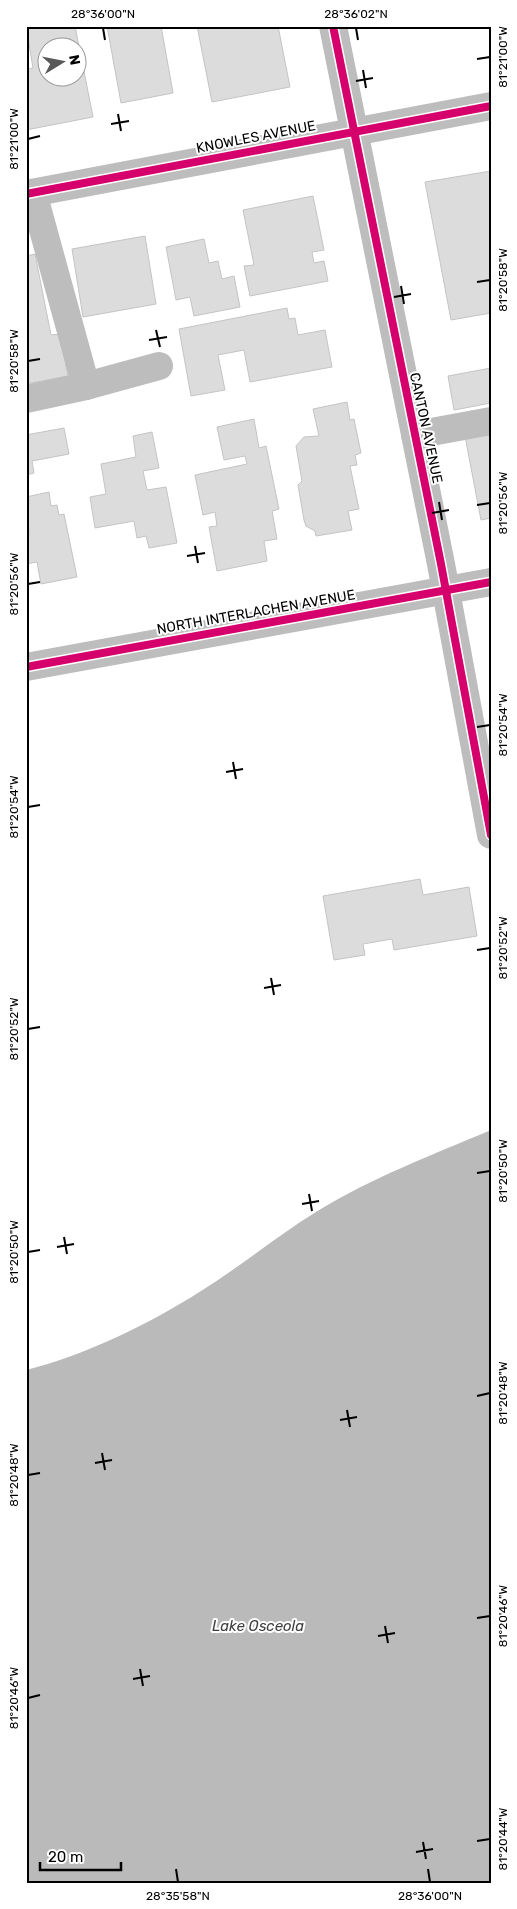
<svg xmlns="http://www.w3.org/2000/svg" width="517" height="1909" viewBox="0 0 517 1909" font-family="Rubik,sans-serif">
<rect width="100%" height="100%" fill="#fff"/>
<path fill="#bababa" d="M491 1130V1883H26V1370C86 1355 149 1324 201 1291 241 1266 277 1236 316 1212 371 1178 432 1155 491 1130Z"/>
<g fill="#dcdcdc" stroke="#c4c4c4" fill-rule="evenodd">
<path d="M26 26H75L93 117 26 130V69L33 68ZM48 48H78V78H48Z"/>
<polygon points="107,26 161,26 173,93 121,103"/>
<polygon points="197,26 278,26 290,87 212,102"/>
<polygon points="491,171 491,313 451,320 425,182"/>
<polygon points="313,196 324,250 312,252 314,263 324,261 328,281 250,296 244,266 254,265 243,210"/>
<polygon points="145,236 156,304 83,317 72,249"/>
<polygon points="204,239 209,263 218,261 222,279 234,276 240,307 194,316 190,297 176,300 166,247"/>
<polygon points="35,254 51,335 60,334 68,376 26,384 26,256"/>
<polygon points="287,308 289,319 295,318 298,335 325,330 332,367 250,382 244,350 218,355 225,390 191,396 179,329"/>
<polygon points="491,368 491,403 454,410 448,376"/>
<polygon points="347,402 350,420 354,419 361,453 355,455 357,465 350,466 359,509 348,511 352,530 316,536 315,531 306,526 304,520 298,485 302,481 296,446 304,437 319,436 313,409"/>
<polygon points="254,419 259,448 266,446 279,509 272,511 277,539 264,541 267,561 217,571 209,527 217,526 215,512 203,515 195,475 247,464 245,456 224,460 217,427"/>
<polygon points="491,426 491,518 481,520 464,431"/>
<polygon points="64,428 69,454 32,461 34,473 26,475 26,435"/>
<polygon points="152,432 159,468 143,471 147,490 166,487 177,543 149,548 146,536 137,538 134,521 95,528 90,497 106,494 101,464 136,457 133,436"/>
<polygon points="49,492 51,506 57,505 59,515 64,514 77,577 41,584 37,562 26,564 26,535 29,535 26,518 26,497"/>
<polygon points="420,879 423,895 469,887 477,936 394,950 392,939 363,944 365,955 334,960 323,896"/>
</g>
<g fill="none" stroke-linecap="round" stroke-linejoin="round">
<g stroke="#bdbdbd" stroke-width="28">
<polyline points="333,26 441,564 491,835"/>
<polyline points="26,194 491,106"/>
<polyline points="86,386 159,366"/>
<polyline points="26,399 86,386 33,193"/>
<polyline points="415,435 491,421"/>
<polyline points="26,667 491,582"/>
</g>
<defs>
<g id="cycleway">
<polyline points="333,26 441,564 491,835"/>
<polyline points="26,194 491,106"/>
<polyline points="26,667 491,582"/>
</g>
</defs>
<use href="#cycleway" stroke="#fff" stroke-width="11"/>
<use href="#cycleway" stroke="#d6006c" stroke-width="8"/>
</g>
<path fill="none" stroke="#000" stroke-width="2" d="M103 28 105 40M356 28 358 40M477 59 490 57M363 70 366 88M356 81 373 78M118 114 121 131M111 124 129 121M28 139 40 136M477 282 490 280M401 286 404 304M394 297 411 294M156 330 160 347M149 340 167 337M28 361 40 359M439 502 442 520M477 505 490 503M432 513 449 510M195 546 198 563M187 556 205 553M28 584 40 582M477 727 490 725M233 762 236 779M226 772 243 769M28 807 40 805M477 950 490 948M271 978 274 995M264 988 281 985M28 1029 40 1027M477 1173 490 1171M309 1194 312 1211M302 1204 319 1201M64 1237 67 1254M57 1247 74 1244M28 1252 40 1250M477 1396 490 1393M347 1410 350 1427M340 1420 357 1417M102 1453 105 1470M95 1463 112 1460M28 1475 40 1473M477 1618 490 1616M385 1626 388 1643M378 1636 395 1633M140 1669 143 1686M133 1679 150 1676M28 1698 40 1695M477 1841 490 1839M423 1842 426 1859M416 1852 433 1849M176 1869 178 1882M428 1869 430 1882"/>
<g text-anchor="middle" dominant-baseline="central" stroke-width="4" stroke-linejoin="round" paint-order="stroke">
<g font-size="14" fill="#000" stroke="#fff">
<text transform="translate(256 137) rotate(-11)">KNOWLES AVENUE</text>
<text transform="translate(426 428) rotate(78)">CANTON AVENUE</text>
<text transform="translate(256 612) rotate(-10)">NORTH INTERLACHEN AVENUE</text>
</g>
<g font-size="15" font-style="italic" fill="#3e3e3e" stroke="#fff">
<text x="258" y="1626">Lake Osceola</text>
</g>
</g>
<rect width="517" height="1909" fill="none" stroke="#ffffff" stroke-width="55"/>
<g transform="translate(62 62) rotate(80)"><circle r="24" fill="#ffffff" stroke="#999999"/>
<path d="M0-4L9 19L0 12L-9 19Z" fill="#595959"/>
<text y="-8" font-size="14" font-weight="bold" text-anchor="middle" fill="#000000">N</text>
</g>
<path d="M40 1862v8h81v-8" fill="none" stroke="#000000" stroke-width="2.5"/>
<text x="48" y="1862" font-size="15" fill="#000000" stroke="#ffffff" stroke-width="4" paint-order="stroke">20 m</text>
<rect x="28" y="28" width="462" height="1854" fill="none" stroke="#000" stroke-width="2"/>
<g font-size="12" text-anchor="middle" fill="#000">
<text x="103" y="18">28°36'00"N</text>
<text x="356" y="18">28°36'02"N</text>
<text transform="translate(503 57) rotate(-90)" y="4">81°21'00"W</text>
<text transform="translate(14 139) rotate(-90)" y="4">81°21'00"W</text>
<text transform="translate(503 280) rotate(-90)" y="4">81°20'58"W</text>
<text transform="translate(14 361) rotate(-90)" y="4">81°20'58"W</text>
<text transform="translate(503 503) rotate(-90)" y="4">81°20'56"W</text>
<text transform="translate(14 584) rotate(-90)" y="4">81°20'56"W</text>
<text transform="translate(503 725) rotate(-90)" y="4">81°20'54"W</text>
<text transform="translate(14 807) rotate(-90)" y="4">81°20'54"W</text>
<text transform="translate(503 948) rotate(-90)" y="4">81°20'52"W</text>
<text transform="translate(14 1029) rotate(-90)" y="4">81°20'52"W</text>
<text transform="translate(503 1171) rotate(-90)" y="4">81°20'50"W</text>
<text transform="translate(14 1252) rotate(-90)" y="4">81°20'50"W</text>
<text transform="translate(503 1393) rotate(-90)" y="4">81°20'48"W</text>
<text transform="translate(14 1475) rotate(-90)" y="4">81°20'48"W</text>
<text transform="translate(503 1616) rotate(-90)" y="4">81°20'46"W</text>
<text transform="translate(14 1698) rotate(-90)" y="4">81°20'46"W</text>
<text transform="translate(503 1839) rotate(-90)" y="4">81°20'44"W</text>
<text x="178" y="1900">28°35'58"N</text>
<text x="430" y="1900">28°36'00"N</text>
</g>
</svg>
